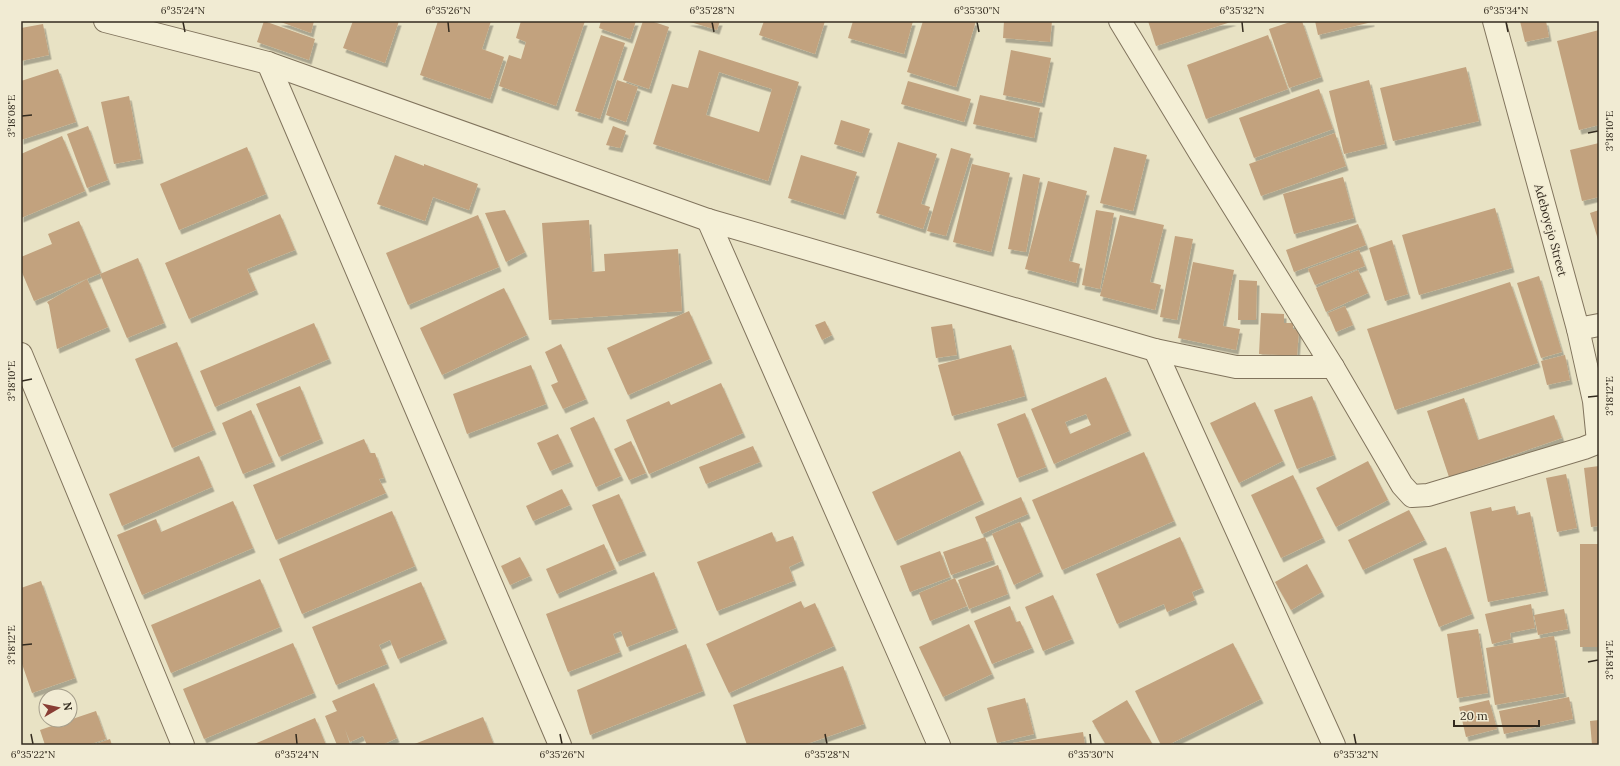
<svg xmlns="http://www.w3.org/2000/svg" width="1620" height="766" viewBox="0 0 1620 766" font-family="Lora,serif">
<defs>
<filter id="shadow"><feDropShadow dx="2.5" dy="4.5" stdDeviation="0" flood-color="#0004"/></filter>
</defs>
<rect width="100%" height="100%" fill="#e8e2c4"/>
<g fill="#c2a27e" fill-rule="evenodd" filter="url(#shadow)">
<polygon points="264,21 315,39 309,60 257,42"/>
<polygon points="278,21 314,21 311,33"/>
<polygon points="353,21 399,21 385,63 343,48"/>
<polygon points="438,21 491,21 482,49 504,57 490,99 420,75"/>
<polygon points="521,21 585,21 556,106 499,86 509,55 521,59 526,42 516,38"/>
<polygon points="601,21 636,21 630,39 599,28"/>
<polygon points="643,21 651,21 669,27 649,89 623,80"/>
<polygon points="687,21 720,21 717,30"/>
<polygon points="764,21 825,21 815,54 759,35"/>
<polygon points="853,21 913,21 904,54 848,38"/>
<polygon points="923,21 976,21 956,87 907,72"/>
<polygon points="1004,21 1052,21 1050,42 1003,38"/>
<polygon points="1148,21 1234,21 1156,46"/>
<polygon points="1293,21 1302,21 1321,77 1289,88 1269,29"/>
<polygon points="1315,21 1372,21 1372,22 1318,35"/>
<polygon points="1520,21 1546,21 1549,37 1525,42"/>
<polygon points="43,24 49,55 21,61 21,28"/>
<polygon points="1599,30 1599,125 1579,130 1557,41"/>
<polygon points="601,35 625,43 600,119 575,111"/>
<polygon points="1268,35 1288,89 1206,119 1187,65"/>
<path d="M699 50 799 82 768 181 653 144 672 84 688 88ZM719 72 772 89 759 132 706 115Z"/>
<polygon points="1011,50 1051,58 1042,103 1003,95"/>
<polygon points="1466,67 1479,121 1393,141 1380,88"/>
<polygon points="58,69 76,122 21,140 21,81"/>
<polygon points="617,80 638,87 626,122 606,115"/>
<polygon points="1369,80 1385,144 1344,154 1329,91"/>
<polygon points="908,81 971,99 964,122 901,104"/>
<polygon points="1319,89 1333,129 1254,158 1239,118"/>
<polygon points="980,95 1040,108 1034,138 973,124"/>
<polygon points="129,96 141,159 114,164 101,102"/>
<polygon points="841,120 870,129 862,153 834,144"/>
<polygon points="88,126 108,180 87,188 67,134"/>
<polygon points="613,126 626,131 620,148 606,145"/>
<polygon points="1335,133 1346,166 1261,196 1249,164"/>
<polygon points="62,136 85,191 21,218 21,154"/>
<polygon points="898,142 937,154 921,204 930,207 923,229 876,213"/>
<polygon points="1599,143 1599,197 1582,201 1570,150"/>
<polygon points="247,147 266,194 179,230 160,184"/>
<polygon points="1114,147 1147,155 1133,211 1100,203"/>
<polygon points="951,148 971,154 946,236 927,231"/>
<polygon points="395,155 424,166 424,164 478,184 469,210 433,197 425,221 377,204"/>
<polygon points="801,155 857,172 843,215 788,198"/>
<polygon points="972,164 1010,173 991,252 953,242"/>
<polygon points="1023,174 1040,178 1026,252 1008,249"/>
<polygon points="1343,177 1354,218 1294,234 1283,194"/>
<polygon points="1048,181 1087,191 1069,261 1080,264 1076,283 1025,269"/>
<polygon points="1495,208 1512,268 1419,295 1402,235"/>
<polygon points="505,210 525,252 506,262 485,213"/>
<polygon points="1096,210 1114,213 1100,289 1082,285"/>
<polygon points="1599,210 1599,243 1590,213"/>
<polygon points="280,214 295,250 247,269 256,290 189,319 165,263"/>
<polygon points="478,215 499,267 408,305 386,253"/>
<polygon points="1120,215 1164,225 1150,282 1161,285 1155,310 1100,296"/>
<polygon points="589,220 592,272 605,271 604,254 678,249 682,311 549,320 542,223"/>
<polygon points="79,221 101,273 34,301 21,270 21,257 52,244 48,234"/>
<polygon points="1358,224 1366,245 1294,272 1286,250"/>
<polygon points="1175,236 1193,239 1177,320 1160,317"/>
<polygon points="1392,240 1408,294 1385,301 1369,248"/>
<polygon points="1359,250 1365,266 1315,285 1308,269"/>
<polygon points="138,258 164,323 127,338 100,274"/>
<polygon points="1193,262 1234,270 1223,326 1240,329 1236,350 1178,338"/>
<polygon points="1358,270 1368,293 1326,312 1316,288"/>
<polygon points="1539,276 1562,352 1541,358 1517,283"/>
<polygon points="87,279 108,327 57,349 49,305 47,302"/>
<polygon points="1239,280 1257,281 1256,320 1238,320"/>
<polygon points="1510,282 1538,363 1395,410 1367,329"/>
<polygon points="504,288 527,335 442,375 420,328"/>
<polygon points="1345,306 1353,325 1336,332 1328,313"/>
<polygon points="689,311 710,359 628,395 607,348"/>
<polygon points="1261,313 1284,314 1284,323 1293,323 1293,329 1299,330 1297,356 1259,354"/>
<polygon points="825,321 832,335 822,340 815,325"/>
<polygon points="314,323 329,359 215,407 200,371"/>
<polygon points="952,324 957,355 936,358 931,327"/>
<polygon points="177,342 214,430 172,448 135,359"/>
<polygon points="561,344 586,399 563,409 551,385 558,382 545,352"/>
<polygon points="1011,345 1025,396 952,416 938,365"/>
<polygon points="1565,355 1570,380 1547,385 1541,361"/>
<polygon points="531,365 546,404 467,434 453,394"/>
<path d="M1106 377 1129 431 1054 464 1031 409ZM1086 414 1091 425 1070 434 1065 422Z"/>
<polygon points="721,383 743,433 649,474 626,420 669,401 671,405"/>
<polygon points="300,386 321,439 279,457 256,404"/>
<polygon points="1312,396 1334,455 1297,469 1274,410"/>
<polygon points="1464,398 1478,440 1554,415 1562,438 1449,477 1427,411"/>
<polygon points="1255,402 1283,461 1239,483 1210,423"/>
<polygon points="251,410 273,462 243,474 222,423"/>
<polygon points="1025,413 1046,467 1017,478 997,424"/>
<polygon points="594,417 621,476 596,487 570,428"/>
<polygon points="558,434 571,462 550,471 537,443"/>
<polygon points="364,439 370,453 375,453 384,478 379,479 386,493 276,540 253,485"/>
<polygon points="631,441 646,473 629,480 614,449"/>
<polygon points="753,446 760,462 706,484 699,467"/>
<polygon points="960,451 982,500 895,541 872,492"/>
<polygon points="1144,452 1174,521 1062,570 1032,500"/>
<polygon points="199,456 212,487 122,526 109,494"/>
<polygon points="1368,461 1388,500 1336,527 1316,488"/>
<polygon points="1599,466 1599,526 1591,527 1584,468"/>
<polygon points="1566,474 1577,528 1557,532 1546,478"/>
<polygon points="1293,475 1323,538 1281,558 1251,495"/>
<polygon points="562,489 570,505 533,521 526,506"/>
<polygon points="619,494 644,551 617,562 592,505"/>
<polygon points="1021,497 1028,514 982,534 975,517"/>
<polygon points="233,501 253,548 142,595 117,535 156,519 161,532"/>
<polygon points="1515,506 1517,515 1530,512 1546,591 1488,602 1470,512 1491,507 1492,511"/>
<polygon points="1409,510 1425,540 1363,570 1348,540"/>
<polygon points="392,511 415,566 302,614 279,559"/>
<polygon points="1020,522 1041,572 1014,585 992,534"/>
<polygon points="772,532 776,542 793,536 802,561 789,567 794,581 717,611 697,562"/>
<polygon points="985,537 993,560 951,575 943,552"/>
<polygon points="1180,537 1202,588 1192,592 1195,600 1167,612 1164,604 1117,624 1096,574"/>
<polygon points="604,544 615,569 557,594 546,569"/>
<rect x="1580" y="544" width="19" height="103"/>
<polygon points="1446,547 1472,614 1439,627 1413,559"/>
<polygon points="940,551 950,577 910,592 900,566"/>
<polygon points="520,557 530,576 510,585 501,566"/>
<polygon points="1307,564 1322,592 1291,610 1275,582"/>
<polygon points="998,565 1008,594 969,609 958,580"/>
<polygon points="654,572 676,628 627,647 621,631 613,634 620,652 568,672 546,614"/>
<polygon points="955,578 967,606 930,621 919,593"/>
<polygon points="260,579 280,627 171,673 151,625"/>
<polygon points="41,581 75,678 32,693 21,661 21,588"/>
<polygon points="421,582 445,639 398,659 390,640 379,645 387,664 336,685 312,627"/>
<polygon points="1053,595 1072,639 1043,651 1025,607"/>
<polygon points="801,601 804,608 815,603 834,646 729,693 706,644"/>
<polygon points="1531,604 1535,628 1510,633 1511,639 1492,644 1485,614"/>
<polygon points="1010,606 1016,622 1020,621 1032,648 992,664 974,621"/>
<polygon points="1564,609 1568,629 1538,635 1534,615"/>
<polygon points="969,624 992,674 943,697 919,647"/>
<polygon points="1478,629 1488,693 1457,698 1447,634"/>
<polygon points="1554,636 1564,693 1495,705 1486,648"/>
<polygon points="293,643 314,693 204,739 183,689"/>
<polygon points="1233,643 1261,699 1168,745 1161,745 1135,691"/>
<polygon points="686,644 703,691 590,735 577,690"/>
<polygon points="843,666 864,724 804,745 747,745 733,705"/>
<polygon points="374,683 397,738 382,745 367,745 363,736 350,742 345,729 350,745 337,745 325,716 337,711 332,701"/>
<polygon points="1569,697 1573,719 1504,734 1499,711"/>
<polygon points="1025,698 1034,734 997,743 987,708"/>
<polygon points="1127,700 1153,745 1106,745 1092,721"/>
<polygon points="1489,700 1497,729 1466,737 1459,707"/>
<polygon points="96,711 106,739 88,745 45,745 40,730"/>
<polygon points="483,717 494,745 412,745"/>
<polygon points="315,718 326,745 252,745"/>
<polygon points="1599,720 1599,745 1592,745 1590,721"/>
<polygon points="1083,732 1085,745 1013,745 1013,743"/>
<polygon points="110,739 112,745 93,745"/>
</g>
<g fill="none" stroke-linecap="round" stroke-linejoin="round">
<defs>
<g id="street">
<polyline points="105,21 268,63 708,220 1155,350 1236,367 1333,367"/>
<polyline points="1120,21 1200,153 1333,367 1402,485 1412,496 1428,495 1584,448 1599,442"/>
<polyline points="1494,21 1578,329 1594,401 1598,442"/>
<polyline points="268,63 560,745"/>
<polyline points="708,220 939,745"/>
<polyline points="1578,329 1599,325"/>
<polyline points="1155,350 1334,745"/>
<polyline points="21,354 183,745"/>
</g>
</defs>
<use href="#street" stroke="#81745d" stroke-width="24"/>
<use href="#street" stroke="#f4efd6" stroke-width="22"/>
</g>
<path fill="none" stroke="#332b1f" stroke-width="1.5" d="M183 22 185 32M448 22 449 32M712 22 714 32M977 22 979 32M1242 22 1243 32M1506 22 1508 32M22 116 32 115M1588 133 1598 131M22 381 32 379M1588 397 1598 396M22 645 32 644M1588 662 1598 660M31 734 33 744M296 734 297 744M560 734 562 744M825 734 827 744M1090 734 1091 744M1354 734 1356 744"/>
<g text-anchor="middle" dominant-baseline="central" stroke-width="3" stroke-linejoin="round" paint-order="stroke">
<g font-size="12" fill="#332b1f" stroke="#f1ebd3">
<text transform="translate(1551 230) rotate(75)">Adeboyejo Street</text>
</g>
</g>
<rect width="1620" height="766" fill="none" stroke="#f1ebd3" stroke-width="44"/>
<g transform="translate(58 708) rotate(81)"><circle r="19" fill="#f1ebd3" stroke="#a59e8b"/>
<path d="M0-3L7 15L0 10L-7 15Z" fill="#893d34"/>
<text y="-6" font-size="11" font-weight="bold" text-anchor="middle" fill="#332b1f">N</text>
</g>
<path d="M1454 720v6h85v-6" fill="none" stroke="#332b1f" stroke-width="2"/>
<text x="1460" y="720" font-size="12" fill="#332b1f" stroke="#f1ebd3" stroke-width="3" paint-order="stroke">20 m</text>
<rect x="22" y="22" width="1576" height="722" fill="none" stroke="#332b1f" stroke-width="1.5"/>
<g font-size="10" text-anchor="middle" fill="#332b1f">
<text x="183" y="14">6°35'24"N</text>
<text x="448" y="14">6°35'26"N</text>
<text x="712" y="14">6°35'28"N</text>
<text x="977" y="14">6°35'30"N</text>
<text x="1242" y="14">6°35'32"N</text>
<text x="1506" y="14">6°35'34"N</text>
<text transform="translate(11 116) rotate(-90)" y="4">3°18'08"E</text>
<text transform="translate(1609 131) rotate(-90)" y="4">3°18'10"E</text>
<text transform="translate(11 381) rotate(-90)" y="4">3°18'10"E</text>
<text transform="translate(1609 396) rotate(-90)" y="4">3°18'12"E</text>
<text transform="translate(11 645) rotate(-90)" y="4">3°18'12"E</text>
<text transform="translate(1609 660) rotate(-90)" y="4">3°18'14"E</text>
<text x="33" y="758">6°35'22"N</text>
<text x="297" y="758">6°35'24"N</text>
<text x="562" y="758">6°35'26"N</text>
<text x="827" y="758">6°35'28"N</text>
<text x="1091" y="758">6°35'30"N</text>
<text x="1356" y="758">6°35'32"N</text>
</g>
</svg>
